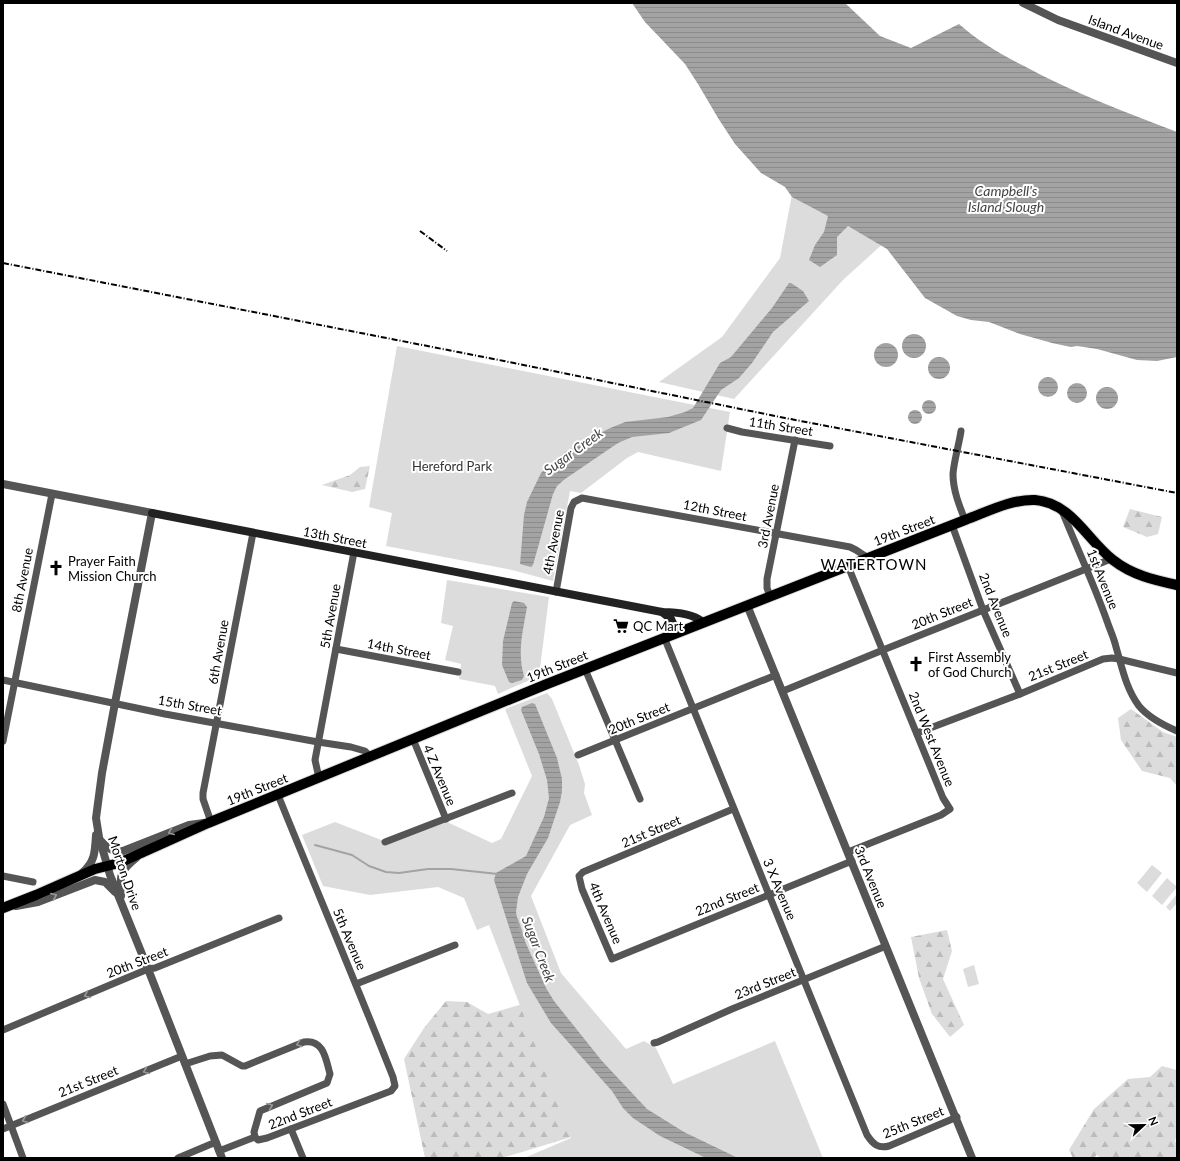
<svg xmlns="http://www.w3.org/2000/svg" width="1180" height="1161" viewBox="0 0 1180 1161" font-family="Lato,sans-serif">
<defs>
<pattern id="forest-firs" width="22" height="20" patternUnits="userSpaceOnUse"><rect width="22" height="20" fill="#dcdcdc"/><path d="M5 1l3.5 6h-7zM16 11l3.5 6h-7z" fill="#bbb"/></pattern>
<pattern id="water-rules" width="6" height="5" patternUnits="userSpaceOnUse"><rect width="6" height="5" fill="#a3a3a3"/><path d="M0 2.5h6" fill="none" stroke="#8b8b8b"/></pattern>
</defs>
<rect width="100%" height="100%" fill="#fff"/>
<g fill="url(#forest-firs)">
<polygon points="370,466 365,489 352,492 322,485 350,475 360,467"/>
<polygon points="1130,509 1162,517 1158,534 1147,537 1123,527"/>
<polygon points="1131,709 1163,732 1177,737 1177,786 1170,778 1142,771 1121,740 1118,718"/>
<polygon points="947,930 952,951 943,979 964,1025 950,1037 932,1014 919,978 911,937"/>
<polygon points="446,1001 467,1002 488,1014 523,1004 598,1129 502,1158 425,1158 404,1059 424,1028"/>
<polygon points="1162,1066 1177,1070 1177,1134 1175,1141 1177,1145 1177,1158 1101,1158 1097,1155 1093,1158 1073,1158 1069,1150 1094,1109 1128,1079 1150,1077"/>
</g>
<g fill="#dcdcdc">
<polygon points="796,173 887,240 843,280 734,399 659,382 722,337 780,258"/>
<polygon points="397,346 730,412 721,471 638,452 627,458 581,493 570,491 553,581 512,570 386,546 392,513 369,507"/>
<polygon points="447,580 549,597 539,676 498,694 495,686 459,679 461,664 445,660 453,626 441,623"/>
<polygon points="547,693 552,699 579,765 585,784 584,793 592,815 570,825 531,896 561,973 626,1049 644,1041 656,1048 673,1084 775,1041 823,1158 524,1158 571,1138 489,925 477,930 464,898 438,887 370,895 323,886 302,835 335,822 389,843 445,821 492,843 501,839 532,776 505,709"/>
<polygon points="1152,865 1162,873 1147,892 1137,883"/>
<polygon points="1167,878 1177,887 1162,905 1152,896"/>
<polygon points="1177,894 1177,903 1170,911 1166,907"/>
<polygon points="974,965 979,984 968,987 963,969"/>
</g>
<g fill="url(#water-rules)">
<path d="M632 3H845L880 36 911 48 959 24C979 42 1002 55 1026 67 1074 93 1125 112 1177 132V357L1157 361 1137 360 1097 349 1077 346 1071 347 1052 343 1020 334 989 322 971 320 957 316 925 298 887 249 848 226 837 237V255L820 267 809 260 815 245 824 232 828 216 792 197 785 187 761 173 735 144 718 118 698 84 685 64 645 22Z"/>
<polygon points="789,283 791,283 803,291 809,301 773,332 752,363 739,378 721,390 701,420 669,433 632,437 618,443 565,479 557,486 553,494 533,565 531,567 520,564 524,515 527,502 541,473 565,452 608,429 625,422 668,417 685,412 693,408 720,363 731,357 772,308"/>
<circle cx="914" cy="346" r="12"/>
<circle cx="886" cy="355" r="12"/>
<circle cx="939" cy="368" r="11"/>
<circle cx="1048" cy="387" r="10"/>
<circle cx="1077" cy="393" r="10"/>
<circle cx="1107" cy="398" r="11"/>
<circle cx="929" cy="407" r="7"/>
<circle cx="915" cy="417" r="7"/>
<path d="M514 601 524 603 527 607C523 631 517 652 524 676L522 680 512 683 509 682 502 665 503 641 512 603Z"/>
<polygon points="532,703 535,704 557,758 562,779 562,791 560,802 548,838 527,874 518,897 516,912 519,928 546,988 554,1001 602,1061 647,1109 684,1132 738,1158 706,1158 660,1136 633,1118 623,1108 612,1091 551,1023 527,983 494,880 496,873 526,856 544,817 549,798 547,780 539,754 521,710 522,707"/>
</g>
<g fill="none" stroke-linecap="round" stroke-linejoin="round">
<g stroke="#a3a3a3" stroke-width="2">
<polyline points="315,845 352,855 369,866 386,872 399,873 428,869 451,869 498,874"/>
<polyline points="517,919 524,940"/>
</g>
<defs>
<path id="primary" d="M3 908 36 895 95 869 119 863 208 823 547 684 965 520C987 512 1011 499 1035 500 1072 503 1087 540 1113 560 1132 575 1154 580 1177 585"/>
</defs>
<use href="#primary" stroke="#dbdbdb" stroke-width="12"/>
<g stroke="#555" stroke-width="7">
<polyline points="727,428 742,432 830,446"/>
<path d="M961 431C959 445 954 460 953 474 953 490 959 505 965 520"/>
<path d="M1062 511C1077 548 1094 584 1107 621 1110 630 1114 638 1116 647 1122 667 1126 689 1139 706 1149 718 1163 725 1177 731"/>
<polyline points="952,525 983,610 1020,694"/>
<polyline points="848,566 943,798 950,809 941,815 848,852"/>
<polyline points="556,592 571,508 574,502 582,498 850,547 856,550 868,558"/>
<polyline points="770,596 767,588 767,579 795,440"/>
<path d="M664 637 867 1135C873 1144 878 1149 889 1146L957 1117"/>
<polyline points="336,649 458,672"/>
<polyline points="585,669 640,799"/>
<polyline points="3,680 165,714 318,742 351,747 365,751 370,757"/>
<polyline points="783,691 883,650 1111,559"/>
<polyline points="917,733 1020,694 1103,659 1112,658 1119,659 1177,673"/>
<polyline points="413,739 446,819"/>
<polyline points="3,741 52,494"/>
<polyline points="578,755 776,675"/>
<polyline points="319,778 315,760 354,552"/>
<polyline points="733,809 583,872 579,876 582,889 612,959 852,861"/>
<polyline points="211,822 203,799 203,793 253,533"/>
<polyline points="385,842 512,793"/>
<polyline points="3,876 33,882"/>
<polyline points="356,984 455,945"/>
<polyline points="3,1030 148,969 155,968 279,918"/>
<polyline points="654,1043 658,1042 732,1009 886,946"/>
<path d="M185 1064 210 1056 222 1055 242 1066H245L304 1042C324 1039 326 1060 330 1074L327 1083 260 1111 254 1132 255 1137"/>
<polyline points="3,1104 23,1158"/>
<polyline points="3,1129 182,1056"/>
<polyline points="291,1129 303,1158"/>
<path d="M219 1151 255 1137 258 1140 267 1138 391 1091 395 1086 393 1077C356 983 316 889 278 795"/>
<polyline points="178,1158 216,1142"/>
</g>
<g stroke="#555" stroke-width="8">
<polyline points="1023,3 1058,20 1177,63"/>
<polyline points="3,484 152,513 115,703 102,773 96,818 99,837 110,875 148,969 222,1158"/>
<polyline points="747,605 972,1158"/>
<path d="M102 842C108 849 114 853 123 851L189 825 204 823"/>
<path d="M82 873C95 862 95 852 96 835"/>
<path d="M121 896C120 875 119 872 136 858"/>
<polyline points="16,906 38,902 95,880 105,882 115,892"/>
</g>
<g stroke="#222" stroke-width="8">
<path d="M152 513 662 612C675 612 693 614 703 622"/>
<polyline points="662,612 671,619 677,632"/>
</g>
<use href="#primary" stroke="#000" stroke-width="10"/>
<g stroke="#000" stroke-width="2" stroke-dasharray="6 2 1 2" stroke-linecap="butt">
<polyline points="420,231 447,251"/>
<polyline points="3,263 504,361 785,418 1177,493"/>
</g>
</g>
<defs><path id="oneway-chevron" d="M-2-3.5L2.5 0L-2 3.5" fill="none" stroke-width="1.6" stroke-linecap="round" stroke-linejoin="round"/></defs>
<g stroke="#999">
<use href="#oneway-chevron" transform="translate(171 832) rotate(158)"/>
<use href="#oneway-chevron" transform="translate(54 896) rotate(-22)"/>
<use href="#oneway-chevron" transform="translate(87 995) rotate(157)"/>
<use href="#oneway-chevron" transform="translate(299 1044) rotate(160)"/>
<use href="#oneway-chevron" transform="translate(146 1071) rotate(158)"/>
<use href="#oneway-chevron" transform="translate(270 1106) rotate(-23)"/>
<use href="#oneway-chevron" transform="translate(25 1120) rotate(158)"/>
</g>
<defs>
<symbol id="church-bare" viewBox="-9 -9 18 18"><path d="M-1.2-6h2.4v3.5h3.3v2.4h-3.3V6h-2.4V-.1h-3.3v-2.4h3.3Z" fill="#000" stroke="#fff" stroke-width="2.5" paint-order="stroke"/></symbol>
<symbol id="supermarket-bare" viewBox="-9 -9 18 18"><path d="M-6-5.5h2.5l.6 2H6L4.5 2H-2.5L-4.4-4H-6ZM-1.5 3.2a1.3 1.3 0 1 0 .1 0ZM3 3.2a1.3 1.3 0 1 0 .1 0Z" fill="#000" stroke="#fff" stroke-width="2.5" paint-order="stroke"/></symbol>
</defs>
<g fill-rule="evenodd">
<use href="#church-bare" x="45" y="557" width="22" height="22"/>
<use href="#supermarket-bare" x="610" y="615" width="22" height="22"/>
<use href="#church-bare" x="905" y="653" width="22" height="22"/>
</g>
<g text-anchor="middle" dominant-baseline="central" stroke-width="4" stroke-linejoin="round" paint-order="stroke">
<g font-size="13" fill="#000" stroke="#fff">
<text transform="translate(1126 32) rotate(20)">Island Avenue</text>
<text transform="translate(781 426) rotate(9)">11th Street</text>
<text transform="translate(715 510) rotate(11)">12th Street</text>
<text transform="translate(768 516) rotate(-79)">3rd Avenue</text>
<text transform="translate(904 530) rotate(-21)">19th Street</text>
<text transform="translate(335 537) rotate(11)">13th Street</text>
<text transform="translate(553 542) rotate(-79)">4th Avenue</text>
<text transform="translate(1103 579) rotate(68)">1st Avenue</text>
<text transform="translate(22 580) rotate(-79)">8th Avenue</text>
<text transform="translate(996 605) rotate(68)">2nd Avenue</text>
<text transform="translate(942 613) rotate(-22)">20th Street</text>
<text transform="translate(330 616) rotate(-80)">5th Avenue</text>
<text transform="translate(399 649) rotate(11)">14th Street</text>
<text transform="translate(218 652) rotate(-80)">6th Avenue</text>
<text transform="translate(1058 665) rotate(-22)">21st Street</text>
<text transform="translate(557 666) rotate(-22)">19th Street</text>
<text transform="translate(190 705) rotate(10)">15th Street</text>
<text transform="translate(639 718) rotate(-22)">20th Street</text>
<text transform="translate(932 739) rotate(68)">2nd West Avenue</text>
<text transform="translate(440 775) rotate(67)">4 Z Avenue</text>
<text transform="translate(257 789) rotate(-22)">19th Street</text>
<text transform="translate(651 831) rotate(-23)">21st Street</text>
<text transform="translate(125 873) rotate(71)">Morton Drive</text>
<text transform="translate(871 877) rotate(68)">3rd Avenue</text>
<text transform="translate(780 889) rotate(67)">3 X Avenue</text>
<text transform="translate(727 899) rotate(-22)">22nd Street</text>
<text transform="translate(606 913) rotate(67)">4th Avenue</text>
<text transform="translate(350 939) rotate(67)">5th Avenue</text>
<text transform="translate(137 962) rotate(-21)">20th Street</text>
<text transform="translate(765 983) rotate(-22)">23rd Street</text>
<text transform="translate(88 1081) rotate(-22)">21st Street</text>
<text transform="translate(300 1113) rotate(-21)">22nd Street</text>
<text transform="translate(913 1122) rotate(-22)">25th Street</text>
</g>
<g font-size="13" fill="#333" stroke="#fff">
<text x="452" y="466">Hereford Park</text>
</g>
<g font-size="13" fill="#000" stroke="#fff" text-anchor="start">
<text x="68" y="561">Prayer Faith<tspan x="68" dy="15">Mission Church</tspan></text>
<text x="633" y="626">QC Mart</text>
<text x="928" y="657">First Assembly<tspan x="928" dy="15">of God Church</tspan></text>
</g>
<g font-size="14" font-style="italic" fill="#444" stroke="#fff">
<text x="1006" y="190">Campbell's<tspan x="1006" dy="16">Island Slough</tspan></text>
<text transform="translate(573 451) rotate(-36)">Sugar Creek</text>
<text transform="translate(539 949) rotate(69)">Sugar Creek</text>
</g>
<g font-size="15" letter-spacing="1" fill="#000" stroke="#fff">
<text x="874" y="564">WATERTOWN</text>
</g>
</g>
<rect width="1180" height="1161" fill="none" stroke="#000000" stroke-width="8"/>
<g transform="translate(1144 1125) rotate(68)" stroke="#ffffff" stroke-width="3" paint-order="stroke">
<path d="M0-3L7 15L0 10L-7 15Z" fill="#000000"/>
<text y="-6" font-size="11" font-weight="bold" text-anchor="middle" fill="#000000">N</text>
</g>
</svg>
